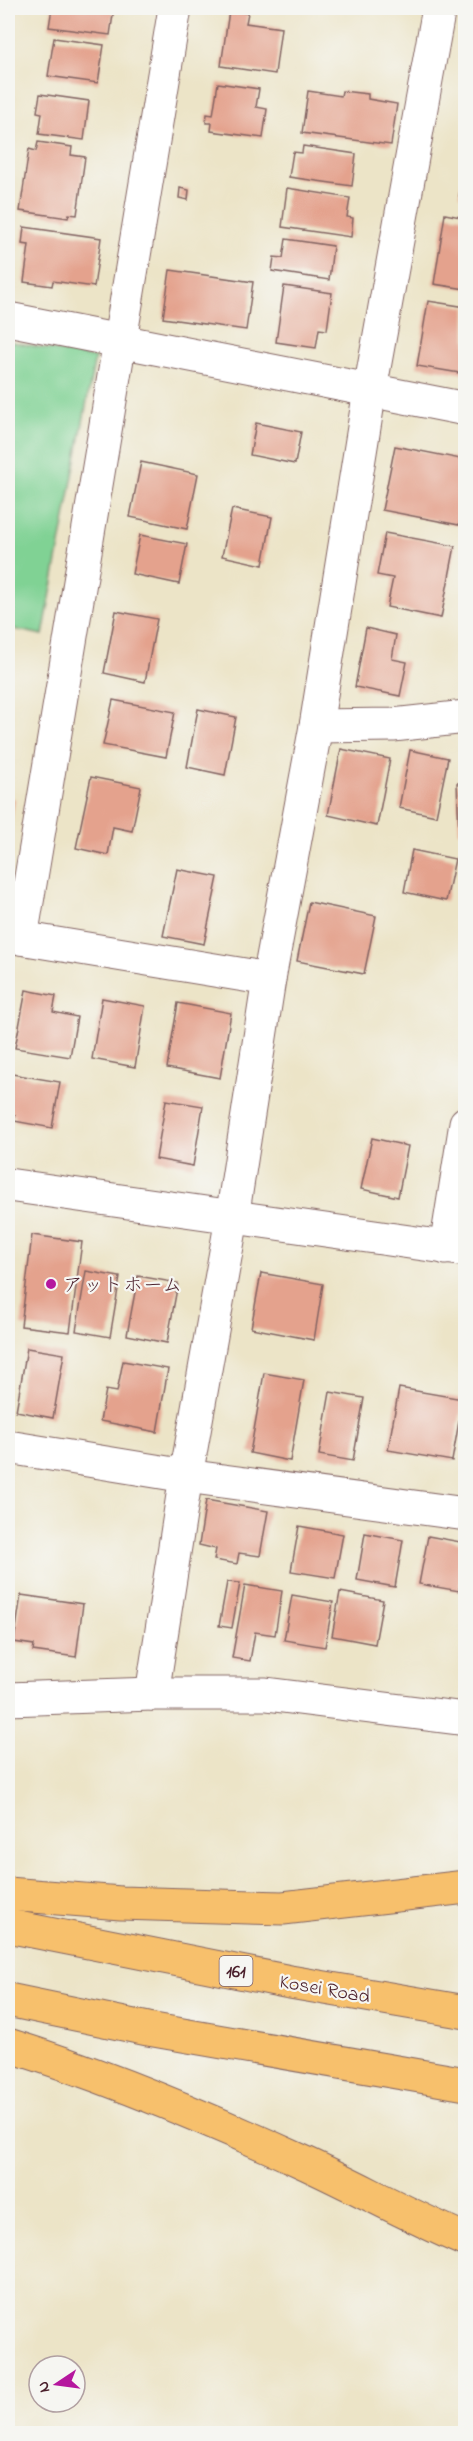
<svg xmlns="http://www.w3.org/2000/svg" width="473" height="2441" viewBox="0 0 473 2441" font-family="'Indie Flower','Klee One',sans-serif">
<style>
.green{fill:#80d294;stroke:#657860;stroke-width:1.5}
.building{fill:#e4a28d}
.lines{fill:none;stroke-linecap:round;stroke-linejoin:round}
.minor-casing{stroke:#836462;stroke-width:35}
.highway-casing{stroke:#836462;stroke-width:35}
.minor{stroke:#fff;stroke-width:33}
.highway{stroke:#f7c06c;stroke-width:33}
.poi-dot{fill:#b5179e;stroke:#f6f6f2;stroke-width:2}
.labels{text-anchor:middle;stroke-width:4.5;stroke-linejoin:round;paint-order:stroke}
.shield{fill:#f6f6f2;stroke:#7e6067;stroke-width:1.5}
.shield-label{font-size:18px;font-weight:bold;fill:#4a1f2b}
.poi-label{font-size:20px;fill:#4a1f2b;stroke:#f6f6f2;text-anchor:start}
.street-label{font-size:20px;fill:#4a1f2b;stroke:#f6f6f2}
</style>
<rect width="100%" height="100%" fill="#f6f6f2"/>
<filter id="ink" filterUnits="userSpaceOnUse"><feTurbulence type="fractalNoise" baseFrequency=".0167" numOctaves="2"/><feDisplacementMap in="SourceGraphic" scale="12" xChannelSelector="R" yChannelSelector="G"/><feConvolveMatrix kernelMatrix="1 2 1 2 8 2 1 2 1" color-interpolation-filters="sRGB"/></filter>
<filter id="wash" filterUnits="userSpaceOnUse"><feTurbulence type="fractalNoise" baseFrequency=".008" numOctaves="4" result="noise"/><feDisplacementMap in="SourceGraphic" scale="24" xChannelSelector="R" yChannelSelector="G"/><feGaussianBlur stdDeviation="1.35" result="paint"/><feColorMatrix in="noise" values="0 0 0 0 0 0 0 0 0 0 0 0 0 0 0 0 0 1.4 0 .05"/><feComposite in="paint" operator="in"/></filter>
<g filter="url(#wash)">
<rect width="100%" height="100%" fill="#ece4c7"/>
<polygon class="green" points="8,341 95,358 43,635 8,628"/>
<g id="blocks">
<g class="building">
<polygon points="52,8 114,8 110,35 49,27"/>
<polygon points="229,11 248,13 246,23 281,28 275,74 221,66"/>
<polygon points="54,38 104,45 98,83 48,76"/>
<polygon points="218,83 259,89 256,107 267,109 263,138 211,131 212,123 206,123 207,114 213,115"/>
<polygon points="308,91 341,96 342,91 368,94 368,99 397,104 391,145 302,133"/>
<polygon points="40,94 89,101 84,140 39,134 42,113 37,112"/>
<polygon points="38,142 72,147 71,155 85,157 77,215 69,214 68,218 20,211 29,149 36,151"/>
<polygon points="303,146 356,154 352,186 289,177 293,152 302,153"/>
<polygon points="464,166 466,167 466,197 459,196"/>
<polygon points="180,188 189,190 188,200 179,198"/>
<polygon points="287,188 350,198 347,217 353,218 351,237 282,227"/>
<polygon points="445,214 466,218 466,289 434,284"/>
<polygon points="24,227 101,238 94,287 53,281 52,286 24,282 29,245 22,244"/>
<polygon points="286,239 333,246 329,280 272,271 274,257 283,258"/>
<polygon points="170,270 253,282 246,330 163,318"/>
<polygon points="284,286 332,293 327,330 319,329 316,348 276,342"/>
<polygon points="428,301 466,307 466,374 417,366"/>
<polygon points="256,423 301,432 295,464 250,455"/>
<polygon points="395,446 466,460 466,491 459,525 382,510"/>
<polygon points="141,462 198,474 187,529 130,517"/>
<polygon points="232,509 272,517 263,565 222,556"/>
<polygon points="385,533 455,546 441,618 387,607 393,578 377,575"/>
<polygon points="140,535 187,544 179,584 132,574"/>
<polygon points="116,611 157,619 145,682 104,673"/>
<polygon points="366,628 396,635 392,659 407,662 400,696 355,687"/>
<polygon points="113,700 175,712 166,757 103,745"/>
<polygon points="198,709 236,717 225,775 187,767"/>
<polygon points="341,749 390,759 377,826 328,815"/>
<polygon points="410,750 448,758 436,816 399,808"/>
<polygon points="91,777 141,787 132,831 113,827 108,855 76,848"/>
<polygon points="457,783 466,783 466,832 459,832"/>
<polygon points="8,797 15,799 10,828 8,828"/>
<polygon points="412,850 455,859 446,901 404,892"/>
<polygon points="177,869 218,877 204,944 163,936"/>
<polygon points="309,902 376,916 364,974 297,961"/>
<polygon points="26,990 56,996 53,1012 77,1017 70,1057 15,1048"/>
<polygon points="102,998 145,1006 135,1067 92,1059"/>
<polygon points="178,1003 231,1013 220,1078 167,1068"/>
<polygon points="12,1074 60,1082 52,1128 14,1121 15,1115 8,1114"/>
<polygon points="166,1100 203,1106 193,1166 156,1159"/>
<polygon points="372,1138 408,1146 398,1197 361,1189"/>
<polygon points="32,1235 82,1242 70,1332 21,1326"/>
<polygon points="86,1271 120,1277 110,1337 76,1331"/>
<polygon points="261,1273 323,1284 314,1340 251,1328"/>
<polygon points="138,1276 178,1283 167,1343 127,1335"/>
<polygon points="27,1348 64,1354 53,1418 16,1411"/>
<polygon points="123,1361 168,1369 157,1432 100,1421 106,1390 117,1392"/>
<polygon points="264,1373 304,1380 290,1461 250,1453"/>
<polygon points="399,1388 463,1399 452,1461 388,1450"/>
<polygon points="330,1392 364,1398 353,1461 319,1455"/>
<polygon points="206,1500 268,1511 260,1556 239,1553 237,1564 214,1560 216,1549 199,1545"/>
<polygon points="299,1526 343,1534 335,1578 291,1571"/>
<polygon points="365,1533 403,1540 395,1587 357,1580"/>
<polygon points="428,1536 466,1543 459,1591 419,1584"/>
<polygon points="227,1582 240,1583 232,1628 219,1626"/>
<polygon points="245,1585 282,1591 275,1635 255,1632 250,1661 232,1658"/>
<polygon points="340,1592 383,1600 375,1644 332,1636"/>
<polygon points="21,1595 83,1604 76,1657 33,1651 34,1645 14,1642"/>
<polygon points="292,1595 333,1602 325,1647 284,1640"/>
</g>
</g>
</g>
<g filter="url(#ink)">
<use href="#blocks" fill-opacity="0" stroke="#836462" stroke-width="1.5"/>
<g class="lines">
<g class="minor-casing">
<g id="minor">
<polyline points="8,319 466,409"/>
<polyline points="316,726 393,725 466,717"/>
<polyline points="8,936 269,979"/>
<polyline points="21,938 175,8"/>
<polyline points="8,1185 466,1250"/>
<polyline points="446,1248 466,1123"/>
<polyline points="8,1447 186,1476 466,1514"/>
<polyline points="152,1694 186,1476 232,1218 269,979 316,726 370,390 439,8"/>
<polyline points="8,1699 152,1694 266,1694 466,1719"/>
</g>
</g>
<g class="highway-casing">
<g id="highway">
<polyline points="8,1894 121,1903 283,1908 466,1887"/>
<polyline points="8,1926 290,1982 466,2012"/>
<polyline points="8,2000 148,2029 466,2084"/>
<path d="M8,2045C107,2076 205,2117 301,2161C356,2186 409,2216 466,2240"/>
</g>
</g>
<use href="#minor" class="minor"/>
<use href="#highway" class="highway"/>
</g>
</g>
<circle class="poi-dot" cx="51" cy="1284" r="6"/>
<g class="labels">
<rect class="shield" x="219.5" y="1956" width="33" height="30" rx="4.5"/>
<g class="shield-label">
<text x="236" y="1977">161</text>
</g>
<g class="poi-label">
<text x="63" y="1291">アットホーム</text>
</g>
<g class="street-label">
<text transform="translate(325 1988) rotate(10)" y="7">Kosei Road</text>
</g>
</g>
<rect width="473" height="2441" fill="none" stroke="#f6f6f2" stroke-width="30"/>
<g transform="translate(57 2384) rotate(257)"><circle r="28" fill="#f6f6f2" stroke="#b1a0a2" stroke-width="1.5"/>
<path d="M0-4.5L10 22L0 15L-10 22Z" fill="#b5179e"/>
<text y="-9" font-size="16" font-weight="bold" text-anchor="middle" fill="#4a1f2b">N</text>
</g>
</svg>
